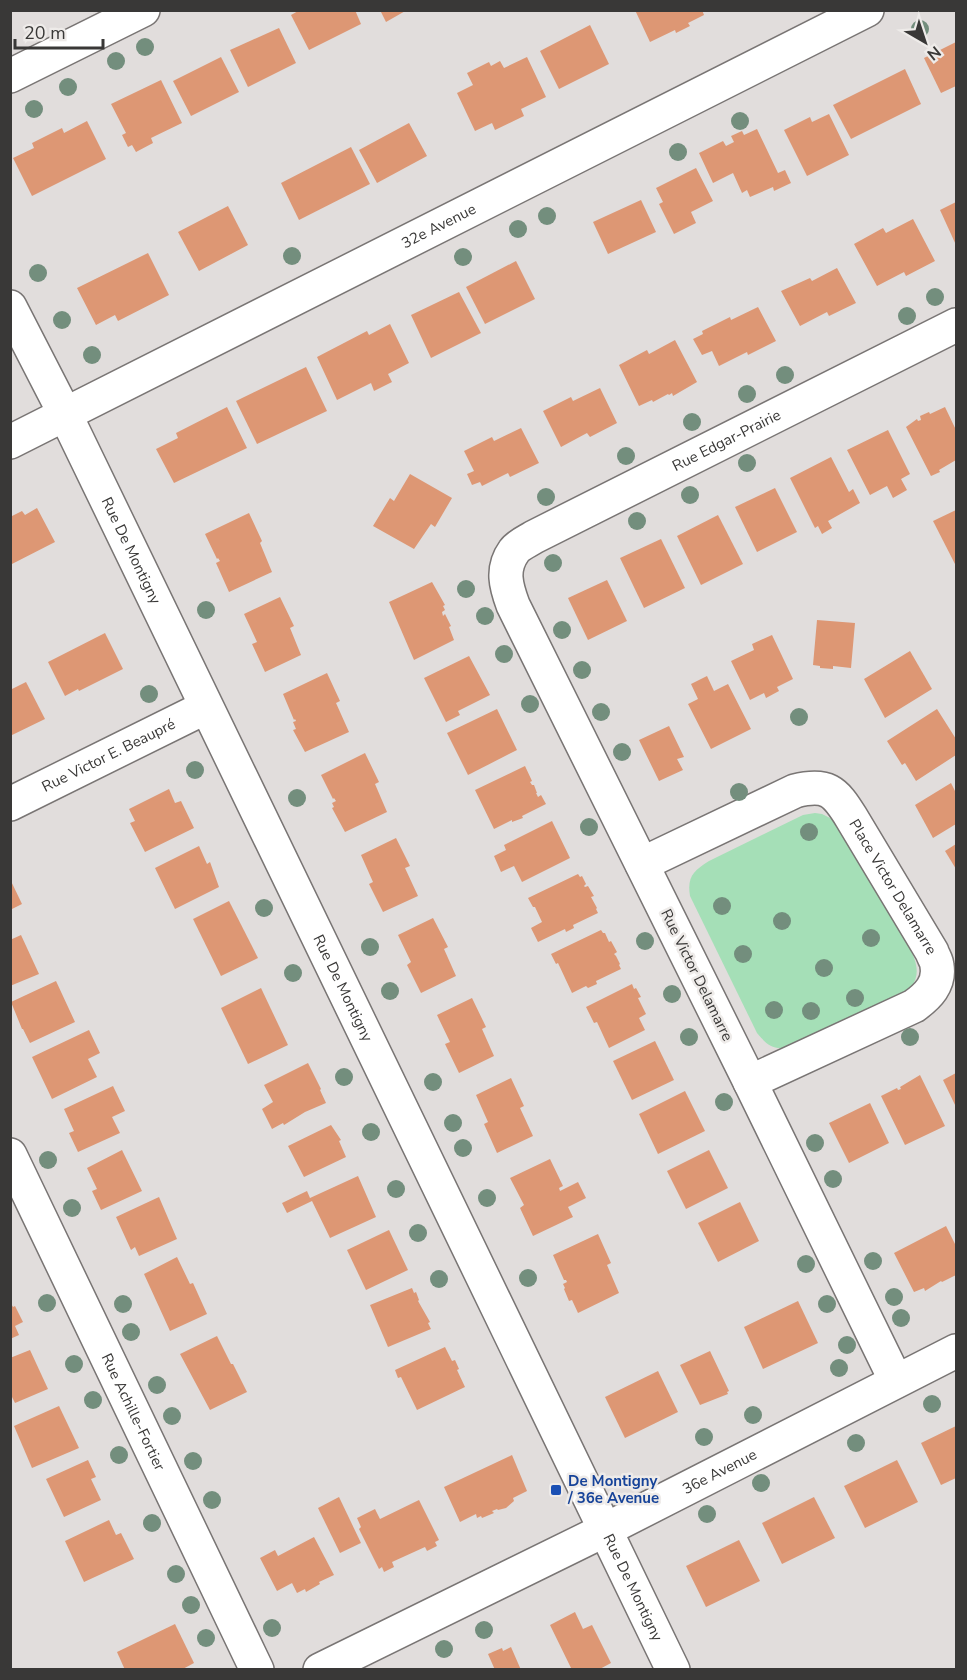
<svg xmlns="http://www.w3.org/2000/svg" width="967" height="1680" viewBox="0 0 967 1680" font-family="'Nunito Sans',sans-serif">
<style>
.green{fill:#a5dfb7}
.building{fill:#dd9774}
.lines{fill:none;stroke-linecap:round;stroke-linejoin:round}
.minor-casing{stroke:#797574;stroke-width:36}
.minor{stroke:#fff;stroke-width:33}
.tree{fill:#738e7d}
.transit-dot{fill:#1a4fb4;stroke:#eeebe9;stroke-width:2}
.labels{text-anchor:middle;stroke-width:5;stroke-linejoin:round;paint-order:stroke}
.street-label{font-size:15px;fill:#393837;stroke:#eeebe9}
.transit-label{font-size:15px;font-weight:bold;fill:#164399;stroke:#eeebe9;text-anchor:start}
</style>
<rect width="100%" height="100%" fill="#e1dddc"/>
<path class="green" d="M815,813L822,814L834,820L910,948C916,961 921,975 911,987C908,990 902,993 898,995L790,1047C773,1050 768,1046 757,1033L690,896C687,877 693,871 709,861L803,815Z"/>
<g class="building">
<polygon points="300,10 355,10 361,24 309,50 291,15"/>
<polygon points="380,10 407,10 386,22"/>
<polygon points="635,10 702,10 704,15 688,23 690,26 676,33 675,30 650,42"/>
<polygon points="590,25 609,64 559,89 540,51"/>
<polygon points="279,28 296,63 248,87 230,50"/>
<polygon points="956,42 956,86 941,93 924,58"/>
<polygon points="221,57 239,92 191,116 173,81"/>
<polygon points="527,57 546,97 521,109 524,116 495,130 492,123 475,131 457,93 473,85 467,73 489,62 491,66 500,61 504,68"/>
<polygon points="905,69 921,104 851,139 833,105"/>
<polygon points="161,80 182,123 151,138 153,143 136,152 132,145 128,147 122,135 126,133 111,104"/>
<polygon points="829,114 849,155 807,176 784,130 810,117 812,122"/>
<polygon points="87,121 106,159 32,196 13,158 34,148 32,143 62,128 64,133"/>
<polygon points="409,123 427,156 377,183 359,150"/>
<polygon points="757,129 778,173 785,170 791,183 774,191 773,187 750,197 747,190 742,193 733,173 713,183 699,153 723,141 726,146 734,142 731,136 742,131 744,135"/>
<polygon points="351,147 370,184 299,220 281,183"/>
<polygon points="696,168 713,201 691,212 696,223 674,234 659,204 663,202 656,188"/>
<polygon points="641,200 656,232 608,254 593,222"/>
<polygon points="956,202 956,245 940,210"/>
<polygon points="228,206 248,245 199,271 178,232"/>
<polygon points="913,219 935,261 906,276 904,272 877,286 854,244 883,228 886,233"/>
<polygon points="148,253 169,295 118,321 115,315 96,325 77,288"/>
<polygon points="516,261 535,299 485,324 466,287"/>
<polygon points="837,268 856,303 829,316 827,312 800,326 781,291 810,278 812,281"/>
<polygon points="459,292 481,333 431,358 411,315"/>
<polygon points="758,307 776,341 748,355 747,352 719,366 712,351 702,355 693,339 703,334 702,331 730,317 731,320"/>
<polygon points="390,324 409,363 388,374 392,382 374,391 371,383 337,400 317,357 367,331 369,335"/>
<polygon points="675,340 697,382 673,396 672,393 669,395 668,394 653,402 652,400 639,406 619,365 647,350 649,354"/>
<polygon points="306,367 327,411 257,444 236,401"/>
<polygon points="600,388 617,423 590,437 587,433 561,447 543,411 571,397 573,401"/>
<polygon points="227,407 247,448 174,483 156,449 178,438 176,433"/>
<polygon points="945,407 956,430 956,460 939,470 940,472 931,476 906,427 917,419 918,421 921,420 920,416 929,412 930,414"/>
<polygon points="521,428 539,463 510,477 508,473 482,486 480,482 472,485 467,474 474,471 464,451 492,437 494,441"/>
<polygon points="888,430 910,474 901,479 907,490 893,498 887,486 870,495 847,450"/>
<polygon points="831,457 849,492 853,489 860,503 828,521 832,528 822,534 818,526 815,528 790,478"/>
<polygon points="410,474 452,498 435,527 431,524 414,549 373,526 390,498 394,501"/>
<polygon points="775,488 797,532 757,552 735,507"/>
<polygon points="37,508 55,542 10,565 10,517 22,511 25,515"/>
<polygon points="956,510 956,566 933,521"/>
<polygon points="249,513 262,541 260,543 272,572 229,592 216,563 220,561 218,558 217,559 205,534"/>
<polygon points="718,515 743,564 701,585 677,536"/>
<polygon points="661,539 685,588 644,608 620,558"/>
<polygon points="607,580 627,621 588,640 568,598"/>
<polygon points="432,582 445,605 443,606 445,610 442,612 443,616 445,614 451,626 449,627 454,640 414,660 389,602"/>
<polygon points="280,597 294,626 290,628 301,655 265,672 252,644 257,642 244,614"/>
<polygon points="817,620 855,623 851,668 833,666 833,669 820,668 820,666 813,665"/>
<polygon points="105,633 123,669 79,691 78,689 65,696 48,662"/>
<polygon points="772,635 793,679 777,687 779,691 766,698 764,693 750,700 731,661 754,650 752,644"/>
<polygon points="910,651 932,689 885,718 864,679"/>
<polygon points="469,656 490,695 458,711 460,715 446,722 424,678"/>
<polygon points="327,673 340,701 336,703 349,732 305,752 293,730 296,729 293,722 296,721 295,719 294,720 283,694"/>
<polygon points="707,676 714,691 728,684 751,729 711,749 688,704 698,699 691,684"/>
<polygon points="26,682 45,719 10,736 10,690"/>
<polygon points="497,709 517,750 468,775 447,733"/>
<polygon points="937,709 956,739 956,755 916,781 905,763 902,765 887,741"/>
<polygon points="669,726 684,757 677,759 683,770 659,781 639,740"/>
<polygon points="365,753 379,782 375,784 387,812 345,832 332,808 334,807 332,803 336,801 334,798 333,799 321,775"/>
<polygon points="525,766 532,781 530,782 532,785 534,785 537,793 536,793 538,797 541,795 546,804 522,816 523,818 512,822 512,820 494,829 475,790"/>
<polygon points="951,783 956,793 956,824 933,838 915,805"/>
<polygon points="169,789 175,803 181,801 194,828 145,852 130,823 135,821 129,809"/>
<polygon points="552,821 570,858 522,882 514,866 501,872 494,856 506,850 504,845"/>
<polygon points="396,838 410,866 405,868 418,896 383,912 369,884 373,882 361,855"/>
<polygon points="956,844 956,869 945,851"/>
<polygon points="199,846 207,864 210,862 219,887 175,909 155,868"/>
<polygon points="578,874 580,877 582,876 586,884 584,886 585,887 588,886 594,896 591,897 597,908 596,909 598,913 573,925 574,928 566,932 565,929 538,942 531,928 542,922 535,907 533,907 528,898"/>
<polygon points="10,879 22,904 10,910"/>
<polygon points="229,901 258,958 221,976 193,919"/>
<polygon points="433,918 448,947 444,949 456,976 421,993 407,965 411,962 398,935"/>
<polygon points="601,930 603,933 605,933 609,942 611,941 617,952 614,954 616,956 620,964 619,965 621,969 596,981 597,984 588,988 586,986 572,993 558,963 556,964 551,954"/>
<polygon points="21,935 39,974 10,986 10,940"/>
<polygon points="56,981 75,1022 30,1043 23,1029 22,1029 11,1002"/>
<polygon points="632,984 634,989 636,988 641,997 638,998 646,1014 639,1018 645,1030 609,1048 597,1022 594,1023 586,1007"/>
<polygon points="261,988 288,1045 248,1064 221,1008"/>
<polygon points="472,998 486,1027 482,1029 494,1056 459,1073 445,1044 450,1042 437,1015"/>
<polygon points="89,1030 100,1053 88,1059 97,1077 52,1099 32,1057"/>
<polygon points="655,1041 674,1080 632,1100 613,1061"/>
<polygon points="308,1063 321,1089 320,1090 326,1103 305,1112 284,1125 283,1123 272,1129 262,1109 273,1102 264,1085"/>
<polygon points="956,1073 956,1107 943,1080"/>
<polygon points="920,1075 945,1126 905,1145 881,1096 897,1088 898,1090 901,1089 900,1087"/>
<polygon points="511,1078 524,1106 520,1108 533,1136 497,1153 484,1124 488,1122 476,1095"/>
<polygon points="113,1086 125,1111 112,1117 120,1133 78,1152 69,1133 74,1131 64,1109"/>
<polygon points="685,1091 705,1131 658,1154 639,1114"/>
<polygon points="870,1103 889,1143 849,1163 829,1123"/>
<polygon points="331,1125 341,1140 339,1141 346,1157 304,1177 288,1146"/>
<polygon points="122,1150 142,1191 101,1210 92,1191 97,1189 87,1168"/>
<polygon points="709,1150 728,1188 686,1209 667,1171"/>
<polygon points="550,1159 563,1186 559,1188 560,1191 578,1182 586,1198 568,1207 573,1217 533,1236 520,1208 524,1205 510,1178"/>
<polygon points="358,1176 376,1217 330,1238 312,1201 287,1213 282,1203 307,1191 310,1198"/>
<polygon points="159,1197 177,1239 139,1256 135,1247 131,1250 116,1217"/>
<polygon points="740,1202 759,1241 718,1262 698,1223"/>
<polygon points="946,1226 956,1246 956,1275 942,1282 941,1281 925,1291 924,1288 914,1292 894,1253"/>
<polygon points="389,1230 408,1270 366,1290 347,1250"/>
<polygon points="598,1234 611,1263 607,1265 619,1293 578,1313 572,1300 569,1301 564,1289 565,1288 563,1284 567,1282 566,1280 564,1280 553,1255"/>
<polygon points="177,1257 190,1284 193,1283 207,1314 170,1331 144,1274"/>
<polygon points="412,1288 414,1293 416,1292 419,1300 418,1301 430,1322 428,1323 431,1329 388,1347 370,1305"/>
<polygon points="798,1301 818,1343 763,1369 744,1327"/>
<polygon points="10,1302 13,1307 15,1306 23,1322 15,1326 19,1335 10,1339"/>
<polygon points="217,1336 231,1364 233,1364 247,1392 210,1410 180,1354"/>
<polygon points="445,1347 452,1361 455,1360 459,1369 457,1370 465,1387 417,1410 401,1377 398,1378 395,1370"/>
<polygon points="30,1350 48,1389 15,1403 10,1393 10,1358"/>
<polygon points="710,1351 729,1391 727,1392 728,1394 700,1405 680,1365"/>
<polygon points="658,1371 678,1412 625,1438 605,1397"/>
<polygon points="59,1406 79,1448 32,1468 14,1426"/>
<polygon points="956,1426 956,1478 941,1485 921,1443"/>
<polygon points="512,1455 527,1491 513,1498 514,1501 506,1508 498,1510 497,1509 492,1511 494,1513 482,1518 481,1516 477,1518 476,1514 460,1522 444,1487"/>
<polygon points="88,1460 96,1477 91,1479 101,1500 64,1517 46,1479"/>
<polygon points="897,1460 918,1502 865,1528 844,1486"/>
<polygon points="339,1497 361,1543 340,1553 318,1508"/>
<polygon points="814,1497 835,1538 782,1564 762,1523"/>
<polygon points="419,1500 439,1540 435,1542 437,1546 427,1551 425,1547 392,1562 394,1567 384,1572 382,1567 379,1569 359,1529 361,1527 357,1518 375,1509 380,1519"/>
<polygon points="109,1520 116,1535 121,1533 134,1559 84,1582 65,1541"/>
<polygon points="314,1537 334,1575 319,1582 320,1584 306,1592 305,1589 297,1593 292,1583 277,1591 260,1558 275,1550 278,1556"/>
<polygon points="739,1540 760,1581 706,1607 686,1566"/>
<polygon points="575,1612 583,1629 592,1625 611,1663 598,1670 572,1670 550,1625"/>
<polygon points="175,1624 194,1663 181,1670 125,1670 117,1652"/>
<polygon points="511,1647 521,1670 495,1670 488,1654 502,1648 503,1651"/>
</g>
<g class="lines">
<g class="minor-casing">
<g id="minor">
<polyline points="10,76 143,10"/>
<path id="s1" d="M10,307L65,414L673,1670"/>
<path id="s2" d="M10,442L867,10"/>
<path id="s3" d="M10,804L206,707"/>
<path id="s4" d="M642,864L795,791C827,783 835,791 851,817L932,952C933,956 937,961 937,966C940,984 928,996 914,1006L750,1082"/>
<path id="s5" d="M10,1155L257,1670"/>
<path id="s6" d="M896,1381L750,1082L513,605C506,586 501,569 514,551C518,545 528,541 534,537L956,325"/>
<path id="s7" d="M320,1670L605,1530L956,1351"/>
</g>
</g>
<use href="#minor" class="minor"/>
</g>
<g class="tree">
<circle cx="920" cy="29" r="9"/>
<circle cx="145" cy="47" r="9"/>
<circle cx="116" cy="61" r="9"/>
<circle cx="68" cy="87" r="9"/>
<circle cx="34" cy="109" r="9"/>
<circle cx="740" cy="121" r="9"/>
<circle cx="678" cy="152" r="9"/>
<circle cx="547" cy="216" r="9"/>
<circle cx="518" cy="229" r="9"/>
<circle cx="292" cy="256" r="9"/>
<circle cx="463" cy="257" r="9"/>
<circle cx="38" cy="273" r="9"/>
<circle cx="935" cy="297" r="9"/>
<circle cx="907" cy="316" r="9"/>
<circle cx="62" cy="320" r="9"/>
<circle cx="92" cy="355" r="9"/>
<circle cx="785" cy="375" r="9"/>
<circle cx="747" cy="394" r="9"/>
<circle cx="692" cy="422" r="9"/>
<circle cx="626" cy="456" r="9"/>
<circle cx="747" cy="463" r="9"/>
<circle cx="690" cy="495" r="9"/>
<circle cx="546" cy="497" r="9"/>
<circle cx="637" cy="521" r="9"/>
<circle cx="553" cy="563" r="9"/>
<circle cx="466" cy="589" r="9"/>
<circle cx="206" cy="610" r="9"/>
<circle cx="485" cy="616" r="9"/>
<circle cx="562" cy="630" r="9"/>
<circle cx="504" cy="654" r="9"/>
<circle cx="582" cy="670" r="9"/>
<circle cx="149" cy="694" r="9"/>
<circle cx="530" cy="704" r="9"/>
<circle cx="601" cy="712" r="9"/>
<circle cx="799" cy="717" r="9"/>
<circle cx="622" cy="752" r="9"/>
<circle cx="195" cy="770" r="9"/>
<circle cx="739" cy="792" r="9"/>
<circle cx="297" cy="798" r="9"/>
<circle cx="589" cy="827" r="9"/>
<circle cx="809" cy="832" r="9"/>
<circle cx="722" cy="906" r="9"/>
<circle cx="264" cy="908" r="9"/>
<circle cx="782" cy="921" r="9"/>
<circle cx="871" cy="938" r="9"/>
<circle cx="645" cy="941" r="9"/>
<circle cx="370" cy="947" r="9"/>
<circle cx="743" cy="954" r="9"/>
<circle cx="824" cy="968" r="9"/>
<circle cx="293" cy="973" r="9"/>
<circle cx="390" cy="991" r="9"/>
<circle cx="672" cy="994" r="9"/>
<circle cx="855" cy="998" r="9"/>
<circle cx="774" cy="1010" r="9"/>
<circle cx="811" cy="1011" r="9"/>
<circle cx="689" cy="1037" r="9"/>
<circle cx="910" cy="1037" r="9"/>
<circle cx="344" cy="1077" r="9"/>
<circle cx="433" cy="1082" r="9"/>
<circle cx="724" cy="1102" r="9"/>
<circle cx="453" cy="1123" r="9"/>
<circle cx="371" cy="1132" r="9"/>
<circle cx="815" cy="1143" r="9"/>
<circle cx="463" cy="1148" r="9"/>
<circle cx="48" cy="1160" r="9"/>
<circle cx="833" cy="1179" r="9"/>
<circle cx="396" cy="1189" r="9"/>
<circle cx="487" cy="1198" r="9"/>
<circle cx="72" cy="1208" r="9"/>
<circle cx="418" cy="1233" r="9"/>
<circle cx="873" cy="1261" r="9"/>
<circle cx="806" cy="1264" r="9"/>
<circle cx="528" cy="1278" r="9"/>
<circle cx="439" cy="1279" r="9"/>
<circle cx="894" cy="1297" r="9"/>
<circle cx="47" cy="1303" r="9"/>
<circle cx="123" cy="1304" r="9"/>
<circle cx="827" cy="1304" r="9"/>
<circle cx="901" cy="1318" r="9"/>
<circle cx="131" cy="1332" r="9"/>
<circle cx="847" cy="1345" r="9"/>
<circle cx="74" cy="1364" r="9"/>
<circle cx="839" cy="1368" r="9"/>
<circle cx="157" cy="1385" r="9"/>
<circle cx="93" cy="1400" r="9"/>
<circle cx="932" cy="1404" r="9"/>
<circle cx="753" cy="1415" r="9"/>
<circle cx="172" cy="1416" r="9"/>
<circle cx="704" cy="1437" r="9"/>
<circle cx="856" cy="1443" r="9"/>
<circle cx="119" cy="1455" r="9"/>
<circle cx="193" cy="1461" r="9"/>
<circle cx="761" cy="1483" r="9"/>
<circle cx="212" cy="1500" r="9"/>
<circle cx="707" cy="1514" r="9"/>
<circle cx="152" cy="1523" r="9"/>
<circle cx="176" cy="1574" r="9"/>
<circle cx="191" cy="1605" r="9"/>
<circle cx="272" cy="1628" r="9"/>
<circle cx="484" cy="1630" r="9"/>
<circle cx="206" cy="1638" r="9"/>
<circle cx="444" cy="1649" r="9"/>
</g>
<rect class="transit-dot" x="550" y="1484" width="12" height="12" rx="3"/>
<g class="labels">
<g class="street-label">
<text dy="5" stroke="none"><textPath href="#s2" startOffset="480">32e Avenue</textPath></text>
<text dy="5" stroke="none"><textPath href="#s6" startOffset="1162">Rue Edgar-Prairie</textPath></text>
<text dy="5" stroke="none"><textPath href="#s1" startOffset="272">Rue De Montigny</textPath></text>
<text dy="5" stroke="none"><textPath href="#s3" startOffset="110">Rue Victor E. Beaupré</textPath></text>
<text dy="5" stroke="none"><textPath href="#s4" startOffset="320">Place Victor Delamarre</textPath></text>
<text transform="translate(697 975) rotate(64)" y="5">Rue Victor Delamarre</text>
<text dy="5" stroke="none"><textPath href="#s1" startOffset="758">Rue De Montigny</textPath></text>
<text dy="5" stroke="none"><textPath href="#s5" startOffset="285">Rue Achille-Fortier</textPath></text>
<text dy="5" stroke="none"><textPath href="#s7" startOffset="446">36e Avenue</textPath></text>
<text dy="5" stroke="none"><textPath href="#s1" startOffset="1424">Rue De Montigny</textPath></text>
</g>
<g class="transit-label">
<text x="568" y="1486">De Montigny<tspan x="568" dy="17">/ 36e Avenue</tspan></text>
</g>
</g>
<rect width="967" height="1680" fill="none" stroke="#393837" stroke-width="24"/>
<g transform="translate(925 42) rotate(141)" stroke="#eeebe9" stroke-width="4.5" paint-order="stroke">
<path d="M0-4.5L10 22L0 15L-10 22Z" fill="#393837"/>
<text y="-9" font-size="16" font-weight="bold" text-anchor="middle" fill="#393837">N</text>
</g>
<path d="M15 39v9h88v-9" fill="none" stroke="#393837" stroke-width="3"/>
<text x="24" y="39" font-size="18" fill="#393837" stroke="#eeebe9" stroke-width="4.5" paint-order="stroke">20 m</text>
</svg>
